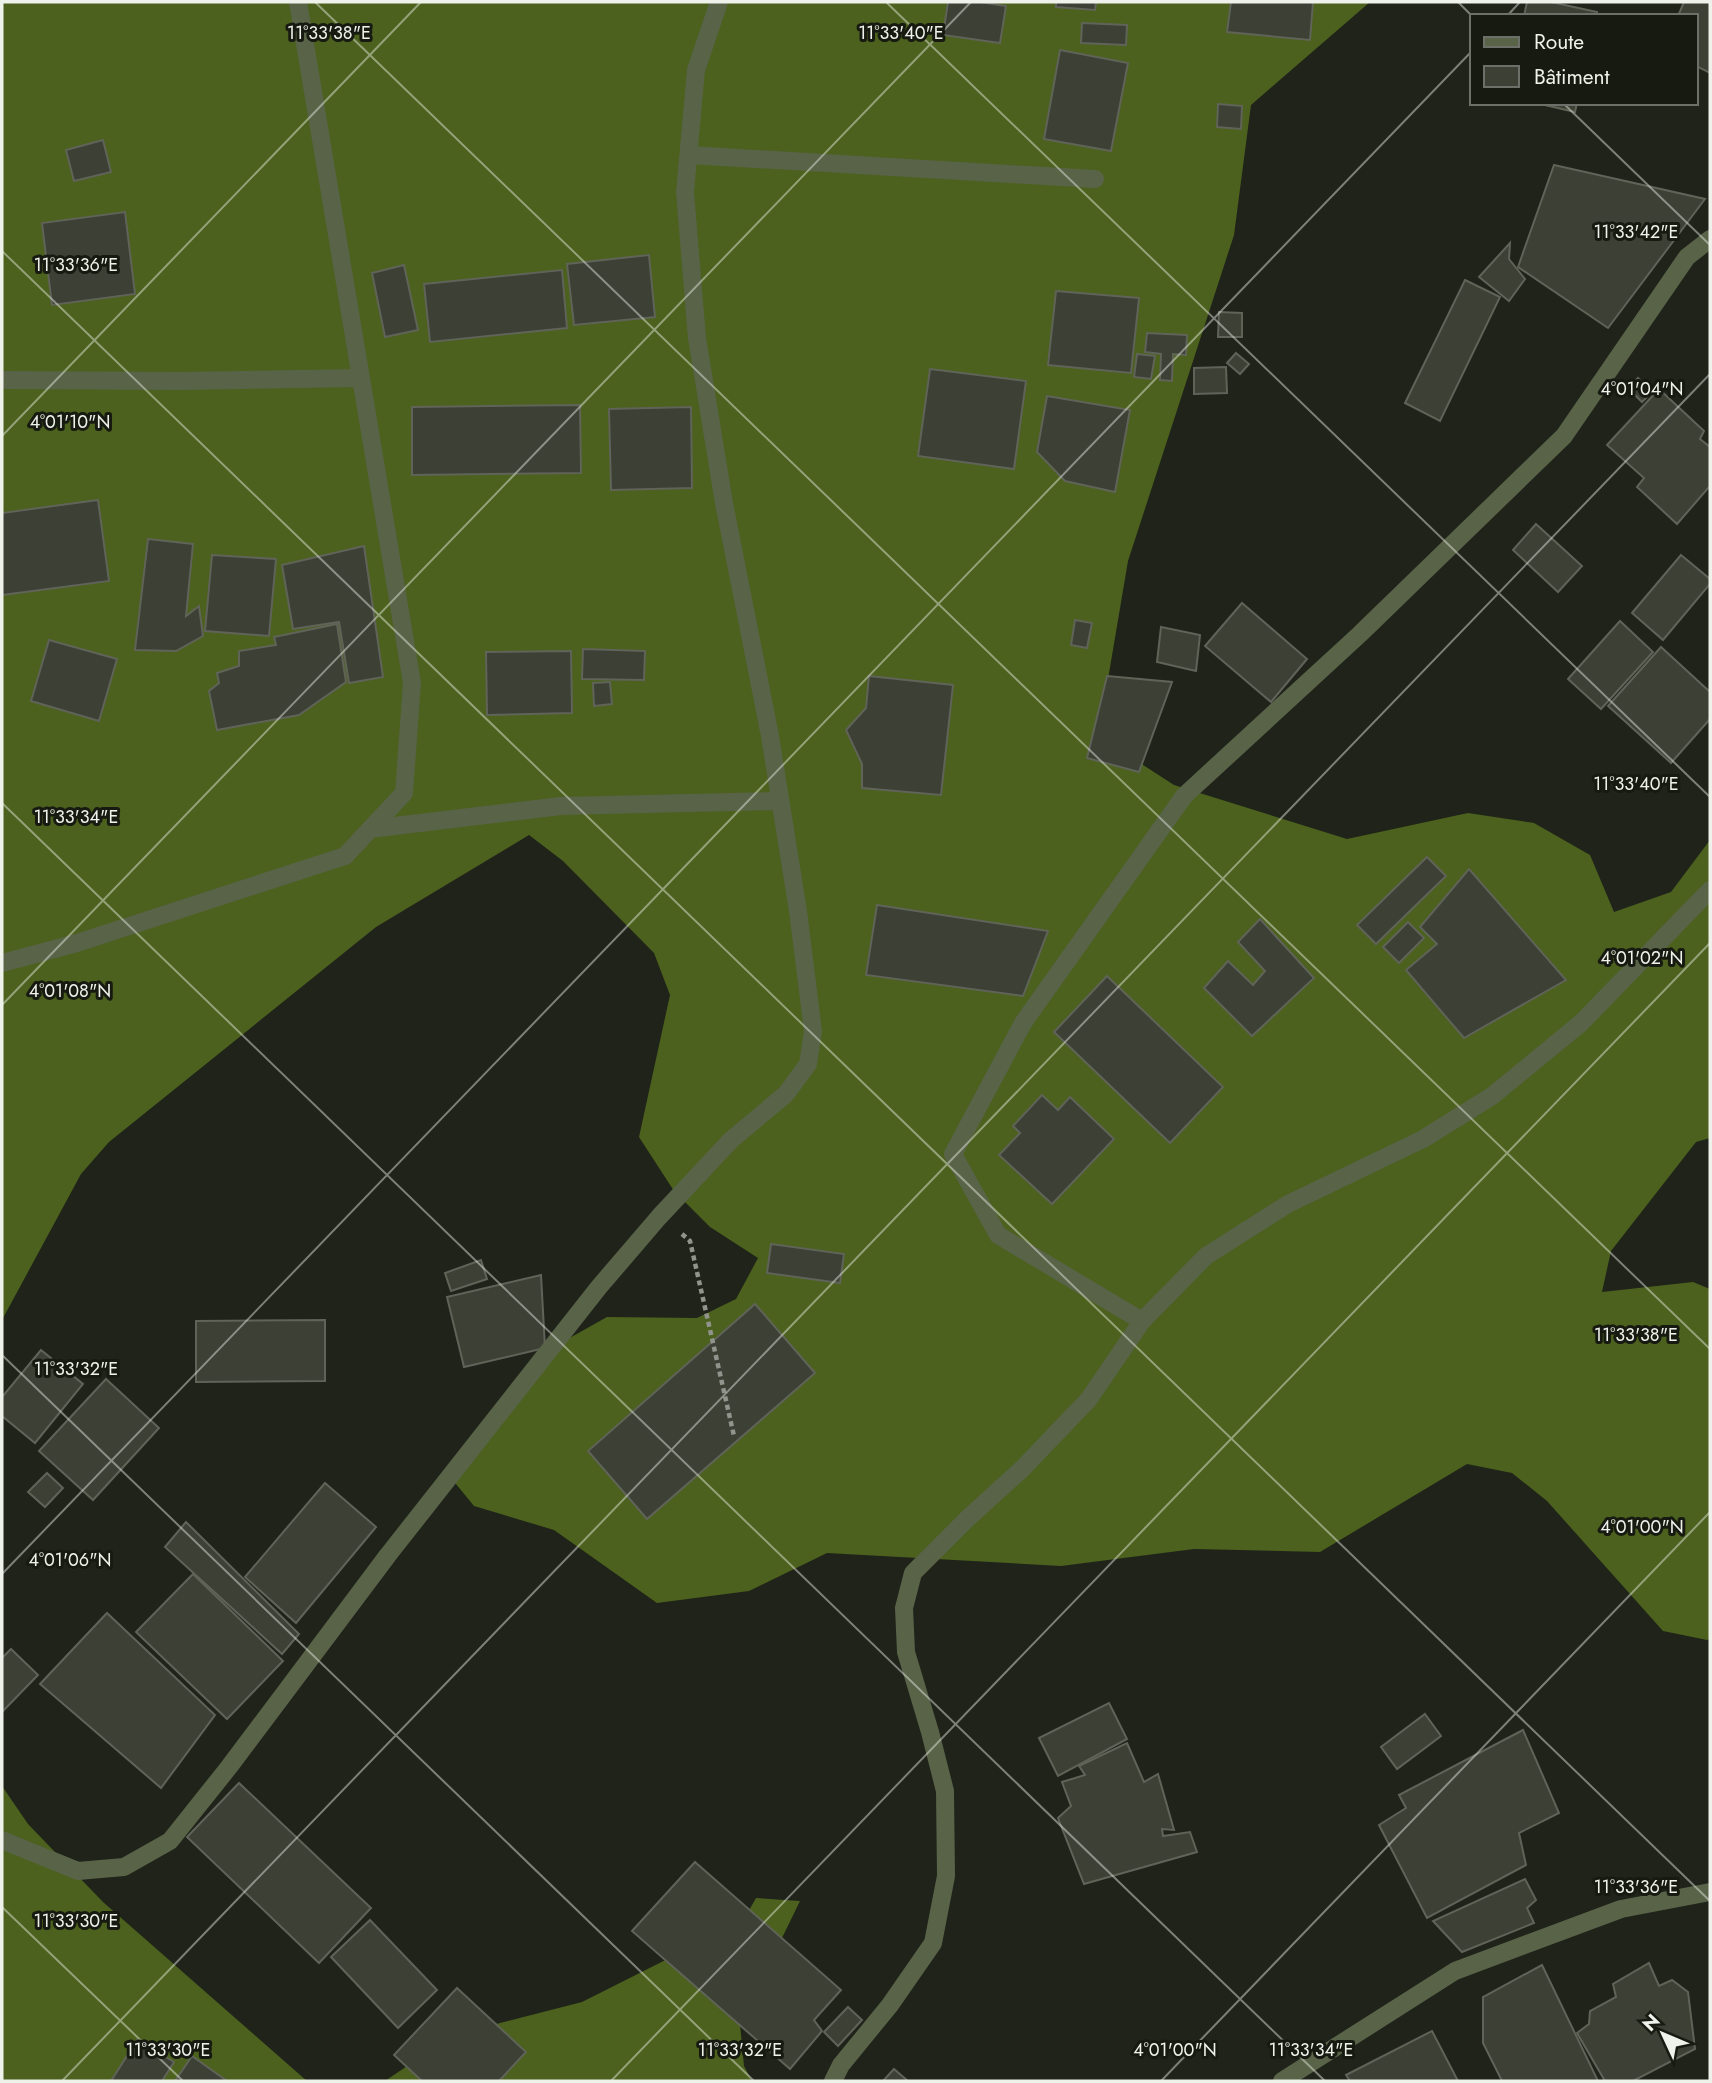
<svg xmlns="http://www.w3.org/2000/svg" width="1712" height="2083" viewBox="0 0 1712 2083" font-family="Jost,sans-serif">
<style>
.forest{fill:#4c611d}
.building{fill:#3c4035;stroke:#5f6358;stroke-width:2}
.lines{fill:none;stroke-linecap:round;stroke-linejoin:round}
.path{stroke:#90948c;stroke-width:4.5;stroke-dasharray:5 3.5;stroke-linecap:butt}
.minor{stroke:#596348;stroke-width:18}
.ticks{fill:none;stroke:#eff2eb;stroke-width:2;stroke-opacity:0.45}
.ticks-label{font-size:18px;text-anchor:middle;fill:#eff2eb;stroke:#161a11;stroke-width:6;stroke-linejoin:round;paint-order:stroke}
</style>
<rect width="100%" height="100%" fill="#1f231a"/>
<g class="forest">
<polygon points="2,2 1370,2 1251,105 1234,235 1128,561 1106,691 1120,750 1174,785 1347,839 1468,813 1534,823 1590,855 1614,912 1671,892 1710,840 1710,1138 1696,1142 1611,1251 1602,1292 1693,1282 1710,1289 1710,1639 1707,1640 1663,1631 1547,1501 1512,1473 1467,1464 1320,1552 1194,1549 1061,1566 827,1553 749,1591 657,1603 554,1530 474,1506 447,1473 566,1340 607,1317 697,1318 736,1299 758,1258 710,1227 674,1191 639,1137 670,995 654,953 563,861 529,835 376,927 109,1142 81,1174 2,1320"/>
<polygon points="2,1786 28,1824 103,1902 307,2081 2,2081"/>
<polygon points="756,1898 800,1901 740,2024 744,2066 752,2081 385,2081 453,2035 582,2002 743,1921"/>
</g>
<g class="building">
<polygon points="948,2 980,2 1006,6 1000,43 943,35"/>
<polygon points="1056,2 1096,2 1095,10 1056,7"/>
<polygon points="1231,2 1313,2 1310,40 1227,32"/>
<polygon points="1527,2 1551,2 1597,12 1596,16 1524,16"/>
<polygon points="1684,2 1710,2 1710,73 1696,66 1696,16 1678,16"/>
<polygon points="1082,23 1127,25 1126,45 1081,43"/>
<polygon points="1060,50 1128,63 1111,151 1044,139"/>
<polygon points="1536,103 1577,103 1575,112"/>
<polygon points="1218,104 1242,106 1241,129 1217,127"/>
<polygon points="103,140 111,172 74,181 66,150"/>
<polygon points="1554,165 1705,199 1608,328 1518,267"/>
<polygon points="125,212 135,294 52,305 42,223"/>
<polygon points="1510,243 1509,259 1525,279 1509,301 1479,277"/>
<polygon points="649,255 655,317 574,325 567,264"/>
<polygon points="404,265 418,330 385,337 372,273"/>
<polygon points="562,270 567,328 430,342 424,284"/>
<polygon points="1465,280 1500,297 1440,421 1405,403"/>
<polygon points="1056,291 1139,298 1131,373 1048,365"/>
<polygon points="1219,312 1242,313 1242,337 1218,337"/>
<polygon points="1147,333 1187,335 1186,355 1173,354 1172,381 1160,380 1161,354 1145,352"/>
<polygon points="1236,353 1249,364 1240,374 1227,363"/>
<polygon points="1137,354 1155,356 1151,379 1134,377"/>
<polygon points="1226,367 1227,393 1194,394 1194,368"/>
<polygon points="930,369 1026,381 1014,469 918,456"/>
<polygon points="1638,378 1652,392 1642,402 1628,388"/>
<polygon points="1659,389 1704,431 1700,439 1710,447 1710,486 1677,524 1637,487 1644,478 1607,445"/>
<polygon points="1047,396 1130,410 1115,492 1065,481 1037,452"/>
<polygon points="580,405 581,473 412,475 412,407"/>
<polygon points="691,407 692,488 611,490 609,409"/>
<polygon points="98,500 109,581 2,595 2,513"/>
<polygon points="1536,524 1582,566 1558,592 1513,550"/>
<polygon points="148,539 193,544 186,616 199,606 203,636 176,651 135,650"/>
<polygon points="364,546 383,677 349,683 339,622 293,629 282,565"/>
<polygon points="212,555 276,559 269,636 205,631"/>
<polygon points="1681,555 1710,579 1710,584 1663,640 1632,613"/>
<polygon points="1242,603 1307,659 1271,702 1205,646"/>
<polygon points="1075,620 1092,623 1087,648 1071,645"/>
<polygon points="1620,621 1653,652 1601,709 1568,679"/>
<polygon points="337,624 346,682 299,715 217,730 209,691 219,683 217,673 239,666 239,651 276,645 274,637"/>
<polygon points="1161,627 1200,635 1196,671 1157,662"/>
<polygon points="49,640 117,659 99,721 31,701"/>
<polygon points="1661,647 1710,692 1710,719 1671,763 1608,706"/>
<polygon points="583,649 645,651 644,680 582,679"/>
<polygon points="571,651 572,713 487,715 486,652"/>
<polygon points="869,676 953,685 941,795 862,788 862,764 846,730 866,708"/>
<polygon points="1107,676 1172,682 1139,772 1087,758"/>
<polygon points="610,682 612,704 594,706 593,683"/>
<polygon points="1427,857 1446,876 1376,944 1357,925"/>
<polygon points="1469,869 1566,980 1464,1038 1406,970 1437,944 1420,927"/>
<polygon points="877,905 1048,931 1023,996 866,975"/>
<polygon points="1260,919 1314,978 1252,1036 1204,988 1228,961 1253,985 1265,971 1238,942"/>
<polygon points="1408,922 1424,938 1399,963 1383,947"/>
<polygon points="1107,976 1223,1087 1170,1143 1054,1032"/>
<polygon points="1042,1095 1058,1110 1070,1097 1114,1139 1052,1204 999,1155 1020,1133 1013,1126"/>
<polygon points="771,1244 844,1254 840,1283 767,1273"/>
<polygon points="481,1260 487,1279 451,1291 445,1273"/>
<polygon points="541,1275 545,1348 464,1367 447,1297"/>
<polygon points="755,1304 815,1373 647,1519 588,1451"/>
<polygon points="325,1320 325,1381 196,1382 196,1321"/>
<polygon points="41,1350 83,1384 35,1443 2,1416 2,1397"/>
<polygon points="106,1379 159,1428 93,1500 39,1451"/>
<polygon points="47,1473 63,1488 45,1507 28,1492"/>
<polygon points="325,1483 376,1527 296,1623 245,1577"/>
<polygon points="186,1522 299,1634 282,1654 165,1547"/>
<polygon points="193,1574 283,1661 227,1719 136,1632"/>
<polygon points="107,1613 215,1715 161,1788 40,1684"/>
<polygon points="11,1649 38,1675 2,1712 2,1658"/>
<polygon points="1109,1703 1127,1739 1058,1776 1039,1738"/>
<polygon points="1425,1714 1441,1736 1397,1769 1381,1747"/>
<polygon points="1523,1730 1559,1813 1519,1833 1526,1865 1427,1918 1379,1825 1406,1808 1399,1795"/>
<polygon points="1127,1743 1144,1782 1158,1774 1174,1830 1162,1829 1163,1836 1190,1832 1197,1852 1084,1884 1058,1818 1071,1806 1062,1782 1085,1775 1079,1766"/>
<polygon points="239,1783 371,1908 319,1963 187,1837"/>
<polygon points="695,1862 841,1990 814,2020 822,2031 790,2069 632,1931"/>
<polygon points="1525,1879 1536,1900 1527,1908 1534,1923 1462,1952 1433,1921"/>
<polygon points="370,1920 437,1990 398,2028 331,1957"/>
<polygon points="1649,1963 1659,1986 1672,1980 1688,1992 1695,2049 1633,2081 1605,2081 1577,2033 1589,2024 1590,2011 1616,1997 1613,1984"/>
<polygon points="1542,1965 1598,2081 1502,2081 1483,2043 1483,1997"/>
<polygon points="457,1988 526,2052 499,2081 422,2081 394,2055"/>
<polygon points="848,2007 862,2020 838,2046 824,2032"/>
<polygon points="1432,2031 1458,2081 1350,2081 1346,2075"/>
<polygon points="137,2040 174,2062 162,2081 111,2081"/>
<polygon points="192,2056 227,2081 175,2081"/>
<polygon points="894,2069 908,2081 883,2081"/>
</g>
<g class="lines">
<polyline class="path" points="682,1234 690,1241 734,1436"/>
<g class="minor">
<polyline points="689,155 1095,179"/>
<polyline points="2,380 180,381 360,378"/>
<polyline points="370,829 561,806 780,801"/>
<polyline points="2,963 77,943 345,856 404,793 412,683 298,2"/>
<polyline points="1142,1321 998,1235 953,1154 1023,1023 1184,796 1360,634 1564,436 1687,257 1710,239"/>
<polyline points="2,1840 78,1871 124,1867 170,1841 229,1767 388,1555 599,1287 659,1217 731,1140 786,1094 808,1064 813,1031 798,911 770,736 724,503 697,338 685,192 696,70 719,2"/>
<polyline points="833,2081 841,2065 890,2005 933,1943 946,1876 945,1791 930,1732 906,1652 904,1608 913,1573 966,1520 1022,1469 1089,1399 1142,1321 1206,1256 1288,1204 1423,1139 1492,1096 1581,1023 1710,890"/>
<polyline points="1282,2081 1455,1971 1621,1909 1710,1892"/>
</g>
</g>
<path class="ticks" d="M315,2L1710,1349M886,2L1710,797M1458,2L1472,16M1507,16L1520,2M1563,103L1710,245M2,251L1710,1901M2,436L421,2M2,803L1325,2081M2,1005L971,2M2,1355L754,2081M2,1574L1472,51M2,1907L183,2081M62,2081L1710,374M611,2081L1710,943M1161,2081L1710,1512"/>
<g class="ticks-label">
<text x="329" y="39">11°33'38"E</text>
<text x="901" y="39">11°33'40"E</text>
<text x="1636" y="238">11°33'42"E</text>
<text x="76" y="271">11°33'36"E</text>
<text x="1642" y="395">4°01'04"N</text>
<text x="70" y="428">4°01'10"N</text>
<text x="1636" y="790">11°33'40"E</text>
<text x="76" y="823">11°33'34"E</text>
<text x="1642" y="964">4°01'02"N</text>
<text x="70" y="997">4°01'08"N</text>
<text x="1636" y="1341">11°33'38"E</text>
<text x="76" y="1375">11°33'32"E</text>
<text x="1642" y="1533">4°01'00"N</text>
<text x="70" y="1566">4°01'06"N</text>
<text x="1636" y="1893">11°33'36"E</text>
<text x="76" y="1927">11°33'30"E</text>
<text x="1175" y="2056">4°01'00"N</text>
<text x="168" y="2056">11°33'30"E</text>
<text x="740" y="2056">11°33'32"E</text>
<text x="1311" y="2056">11°33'34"E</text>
</g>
<rect width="1712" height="2083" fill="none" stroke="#eff2eb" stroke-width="7"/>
<rect x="1470" y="14" width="228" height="91" fill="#161a11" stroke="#6d7068" stroke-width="2"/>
<rect x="1484" y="37" width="35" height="10" fill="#596348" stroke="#6d7068" stroke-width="2"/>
<text x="1534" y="49" font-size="21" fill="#eff2eb">Route</text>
<rect x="1484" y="66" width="35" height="21" fill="#3c4035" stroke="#6d7068" stroke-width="2"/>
<text x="1534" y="84" font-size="21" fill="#eff2eb">Bâtiment</text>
<g transform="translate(1663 2034) rotate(314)" stroke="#161a11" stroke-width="5" paint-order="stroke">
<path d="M0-5L12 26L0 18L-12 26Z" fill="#eff2eb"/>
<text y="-10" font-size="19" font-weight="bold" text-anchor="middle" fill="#eff2eb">N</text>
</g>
</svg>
